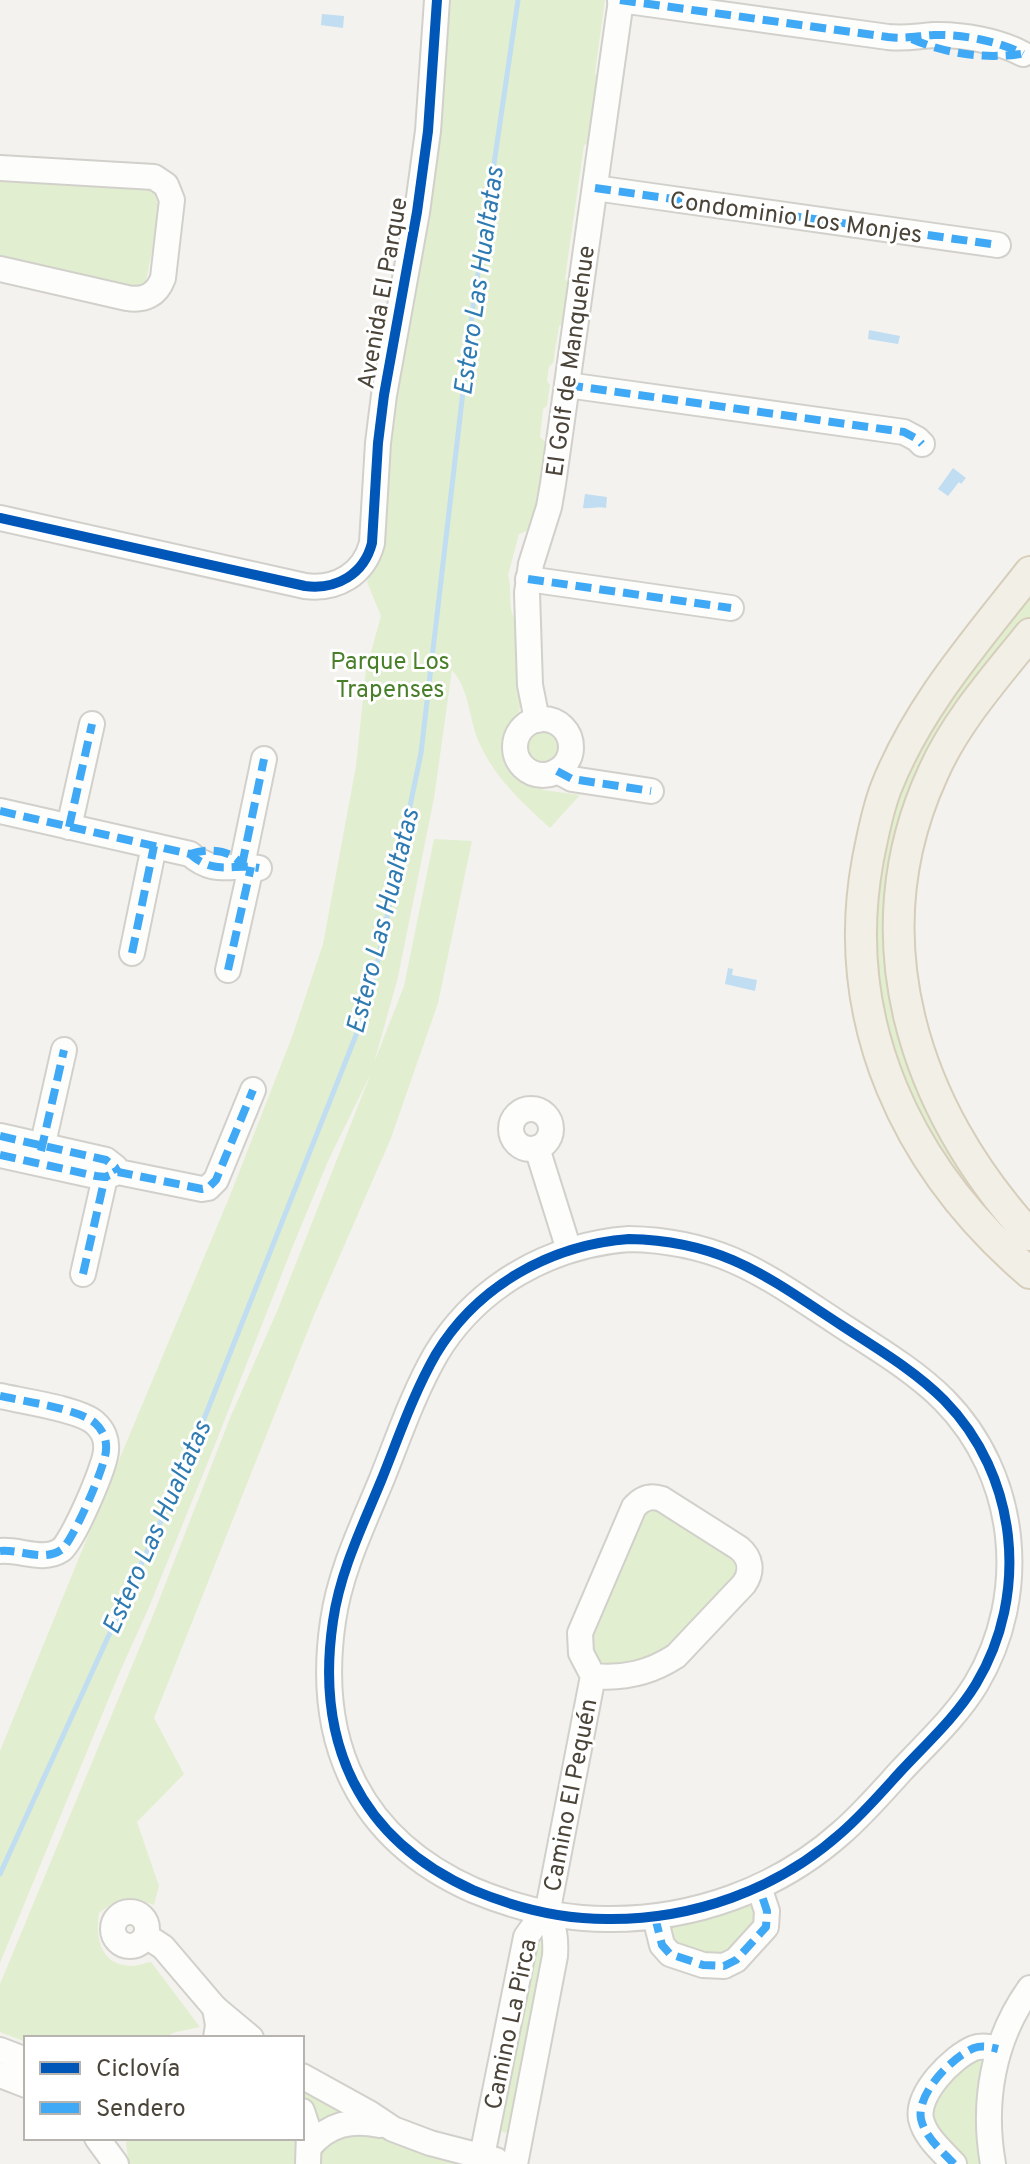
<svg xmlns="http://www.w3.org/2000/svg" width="1030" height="2164" viewBox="0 0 1030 2164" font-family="Overpass,sans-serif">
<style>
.green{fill:#e1eecf}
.water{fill:#c0ddf1}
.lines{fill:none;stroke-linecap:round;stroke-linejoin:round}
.stream{stroke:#c0ddf1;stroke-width:5}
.minor-casing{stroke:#d2d0cb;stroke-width:28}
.major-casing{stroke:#d6cebb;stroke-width:34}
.minor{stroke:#fdfdfc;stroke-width:24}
.major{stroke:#f2efe6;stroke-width:30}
.quiet{stroke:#3fa9f5;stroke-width:8;stroke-dasharray:16 8;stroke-linecap:butt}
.cycleway-casing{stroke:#fff;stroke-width:15}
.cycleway{stroke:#0057b8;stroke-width:10}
.labels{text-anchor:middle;stroke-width:6;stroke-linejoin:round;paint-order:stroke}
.street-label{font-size:24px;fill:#4b4439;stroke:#fff}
.park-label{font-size:24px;fill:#4a7f2a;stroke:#fff}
.water-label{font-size:26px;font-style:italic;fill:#2e7ab2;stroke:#fff}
</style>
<rect width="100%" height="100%" fill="#f4f2ee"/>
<g class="green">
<path d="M451,0H605L595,73L600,83L592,141L584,145L565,279L571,286L566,322L559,326L553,363L549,367L547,381L550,385L547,406L543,409L540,437L549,445L540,500L532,529L519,534L508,575C513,592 506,610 518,624C519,652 526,693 517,720C511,735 503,745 511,762C517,777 533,778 543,790L580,795L550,828C522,803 493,776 478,740C469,717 469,689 452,670L434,798L398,977L374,1063L404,986L434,839L472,841L438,1003L391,1138L314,1315L154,1718L184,1774L137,1822L159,1886L154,1905C126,1895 122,1896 99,1913C95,1937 100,1965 131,1966C137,1966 145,1963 151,1962L200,2027L176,2032L162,2038H26V2042L0,2032V1984L154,1613L230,1418L278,1309L371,1073L328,1161L292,1248L214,1447L149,1607L118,1676L0,1963V1751L119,1460L229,1198L292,1037L323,944L356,766L366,670L381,616L367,582L382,551L387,462L401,363L437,151Z"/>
<polygon points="0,178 152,186 160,210 146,281 134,289 0,259"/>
<polygon points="1030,589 1030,617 953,717 889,923 975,1190 969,1193 952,1176 892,1058 871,946 889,812 942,704"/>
<circle cx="542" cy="747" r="21"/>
<path d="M657,1507L737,1560L740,1568L735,1580C713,1603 678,1649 649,1660C639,1664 629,1665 618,1665C594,1666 592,1656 590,1635L642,1513L646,1510Z"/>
<polygon points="749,1905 755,1906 760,1917 723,1959 670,1944 668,1928 722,1915"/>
<polygon points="542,1933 548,1936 512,2129 505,2133 501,2131 498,2125 535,1936"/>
<polygon points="984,2057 978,2097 977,2139 981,2164 963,2164 928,2119 934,2093 968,2062"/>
<polygon points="302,2082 349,2111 316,2125 302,2090"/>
<polygon points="359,2129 428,2153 471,2164 318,2164 323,2143"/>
<polygon points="127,2138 296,2138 299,2158 297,2164 129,2164 126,2144"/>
</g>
<g class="water">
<polygon points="322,14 344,16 343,28 321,25"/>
<polygon points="869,330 900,336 898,344 868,339"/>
<polygon points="953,468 966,478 961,484 959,482 948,496 938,489"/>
<path d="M585,494L607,497L606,508C598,506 592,509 583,508Z"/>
<polygon points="728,968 733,969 732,975 757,980 755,991 725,984"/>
</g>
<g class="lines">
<polyline class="stream" points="0,1874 181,1477 364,1015 379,956 421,753 472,314 518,0"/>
<g class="minor-casing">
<g id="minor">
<path d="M620,0L888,37C906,39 917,36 934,35C961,34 999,41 1023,54"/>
<path d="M0,168L154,177L166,185L172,200L163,278C157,295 144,301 127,298L0,269"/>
<polyline points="595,188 998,245"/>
<polyline points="567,385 904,432 917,439 922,444"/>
<path d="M0,518L305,586C337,590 364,574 372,543L378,443L384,395L417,212L428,131L437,0"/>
<polyline points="528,579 731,608"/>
<circle cx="543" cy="747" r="28"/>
<polyline points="537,720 530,685 527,593 531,564 549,507 553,484 621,0"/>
<polyline points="557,771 572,779 651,791"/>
<path d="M0,811L190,854C215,876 232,863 259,868"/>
<polyline points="69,827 92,724"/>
<polyline points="242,865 264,759"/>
<polyline points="132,953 154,846"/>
<polyline points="228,970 251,867"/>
<circle cx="531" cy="1129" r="20"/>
<polyline points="0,1136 106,1160 115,1167 118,1172"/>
<polyline points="537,1148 569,1250"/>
<polyline points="0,1155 96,1176 105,1177 118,1172 202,1189 208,1188 216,1180 253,1090"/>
<polyline points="39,1161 64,1050"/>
<path d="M629,1239C723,1241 766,1276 841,1325C876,1348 914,1370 944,1400C1018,1475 1030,1594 976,1684C956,1717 926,1744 900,1772C881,1793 862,1815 841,1833C777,1890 692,1920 607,1919C560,1919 516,1908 473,1890C359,1839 315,1743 333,1621C340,1572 362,1527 381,1481C398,1439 413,1394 436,1354C477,1286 550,1245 629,1239Z"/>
<polyline points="83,1274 105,1177"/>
<path d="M0,1396C22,1401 80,1409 95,1423C103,1430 107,1440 106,1450C106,1465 72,1543 61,1550C43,1562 20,1549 0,1551"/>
<circle cx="130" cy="1929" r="17"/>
<path d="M547,1914L593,1676L581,1653L580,1633L634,1507C642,1498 651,1495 662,1499L739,1548C751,1558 753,1571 744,1584L676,1656C650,1673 624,1679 593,1676"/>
<polyline points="655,1917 662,1945 670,1954 703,1965 724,1966 736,1960 766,1927 767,1911 759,1887"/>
<polyline points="146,1936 163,1947 215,2008 251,2038"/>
<polyline points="215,2008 218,2025 216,2038"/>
<polyline points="0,2050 26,2060"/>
<polyline points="0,2075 26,2085"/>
<polyline points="302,2076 369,2113 393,2129 430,2143 496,2160"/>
<polyline points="302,2111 309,2132 308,2164"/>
<polyline points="97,2138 116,2164"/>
<path d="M310,2146C329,2124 351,2119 380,2125"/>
<polyline points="482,2156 526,1937 538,1920 547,1914"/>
<path d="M515,2164L555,1956C556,1940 555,1928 547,1914"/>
<path d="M954,2164C942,2151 925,2137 921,2119C916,2094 952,2057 974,2048C982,2045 990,2047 998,2049"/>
<path d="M993,2164C982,2102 993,2039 1030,1988"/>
</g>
</g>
<g class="major-casing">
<g id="major">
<path d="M1030,572C977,640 918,706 886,788C877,811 873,835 868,859C838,1021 907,1168 1030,1273"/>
<path d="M1030,634C995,678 956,721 933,773C858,936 913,1108 1030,1235"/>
</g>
</g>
<use href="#minor" class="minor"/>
<use href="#major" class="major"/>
<g class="quiet">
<path d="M620,0L888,37C906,39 917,36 934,35C961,34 999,41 1023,54"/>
<path d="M912,39C946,54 985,59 1021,54"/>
<polyline points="595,188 998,245"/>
<polyline points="567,385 904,432 917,439 922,444"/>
<polyline points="528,579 731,608"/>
<polyline points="557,771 572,779 651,791"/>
<path d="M0,811L190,854C215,876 232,863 259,868"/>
<polyline points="69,827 92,724"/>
<path d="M190,854C208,848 231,849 242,865"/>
<polyline points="242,865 264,759"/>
<polyline points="132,953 154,846"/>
<polyline points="228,970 251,867"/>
<polyline points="0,1136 106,1160 115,1167 118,1172"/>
<polyline points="41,1151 64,1050"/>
<polyline points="0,1155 96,1176 105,1177 118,1172 202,1189 208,1188 216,1180 253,1090"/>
<polyline points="83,1274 105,1177"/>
<path d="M0,1396C22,1401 80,1409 95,1423C103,1430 107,1440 106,1450C106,1465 72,1543 61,1550C43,1562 20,1549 0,1551"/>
<polyline points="655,1917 662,1945 670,1954 703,1965 724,1966 736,1960 766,1927 767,1911 759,1887"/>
<path d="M954,2164C942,2151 925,2137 921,2119C916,2094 952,2057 974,2048C982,2045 990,2047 998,2049"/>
</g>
<g class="cycleway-casing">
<g id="cycleway">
<path d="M0,518L305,586C337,590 364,574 372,543L378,443L384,395L417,212L428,131L437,0"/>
<path d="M629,1239C723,1241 766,1276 841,1325C876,1348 914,1370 944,1400C1018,1475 1030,1594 976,1684C956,1717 926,1744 900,1772C881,1793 862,1815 841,1833C777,1890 692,1920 607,1919C560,1919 516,1908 473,1890C359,1839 315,1743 333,1621C340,1572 362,1527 381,1481C398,1439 413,1394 436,1354C477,1286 550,1245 629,1239Z"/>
</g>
</g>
<use href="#cycleway" class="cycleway"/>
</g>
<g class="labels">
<g class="street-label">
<text transform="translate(796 217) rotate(8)" y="8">Condominio Los Monjes</text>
<text transform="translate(382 293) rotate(-80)" y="8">Avenida El Parque</text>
<text transform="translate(570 361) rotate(-82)" y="8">El Golf de Manquehue</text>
<text transform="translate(570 1795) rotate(-79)" y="8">Camino El Pequén</text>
<text transform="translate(510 2024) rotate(-78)" y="8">Camino La Pirca</text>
</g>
<g class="park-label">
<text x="390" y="669">Parque Los<tspan x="390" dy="28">Trapenses</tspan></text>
</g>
<g class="water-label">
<text transform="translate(478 281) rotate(-82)" y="9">Estero Las Hualtatas</text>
<text transform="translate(382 921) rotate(-76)" y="9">Estero Las Hualtatas</text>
<text transform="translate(156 1527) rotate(-66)" y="9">Estero Las Hualtatas</text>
</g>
</g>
<rect x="24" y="2036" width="280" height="104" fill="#ffffff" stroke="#b7b4b0" stroke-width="2"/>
<rect x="40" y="2062" width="40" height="12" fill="#0057b8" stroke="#b7b4b0" stroke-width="2"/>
<text x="96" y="2076" font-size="24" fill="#4b4439">Ciclovía</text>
<rect x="40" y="2102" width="40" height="12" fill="#3fa9f5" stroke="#b7b4b0" stroke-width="2"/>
<text x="96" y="2116" font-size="24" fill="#4b4439">Sendero</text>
</svg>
